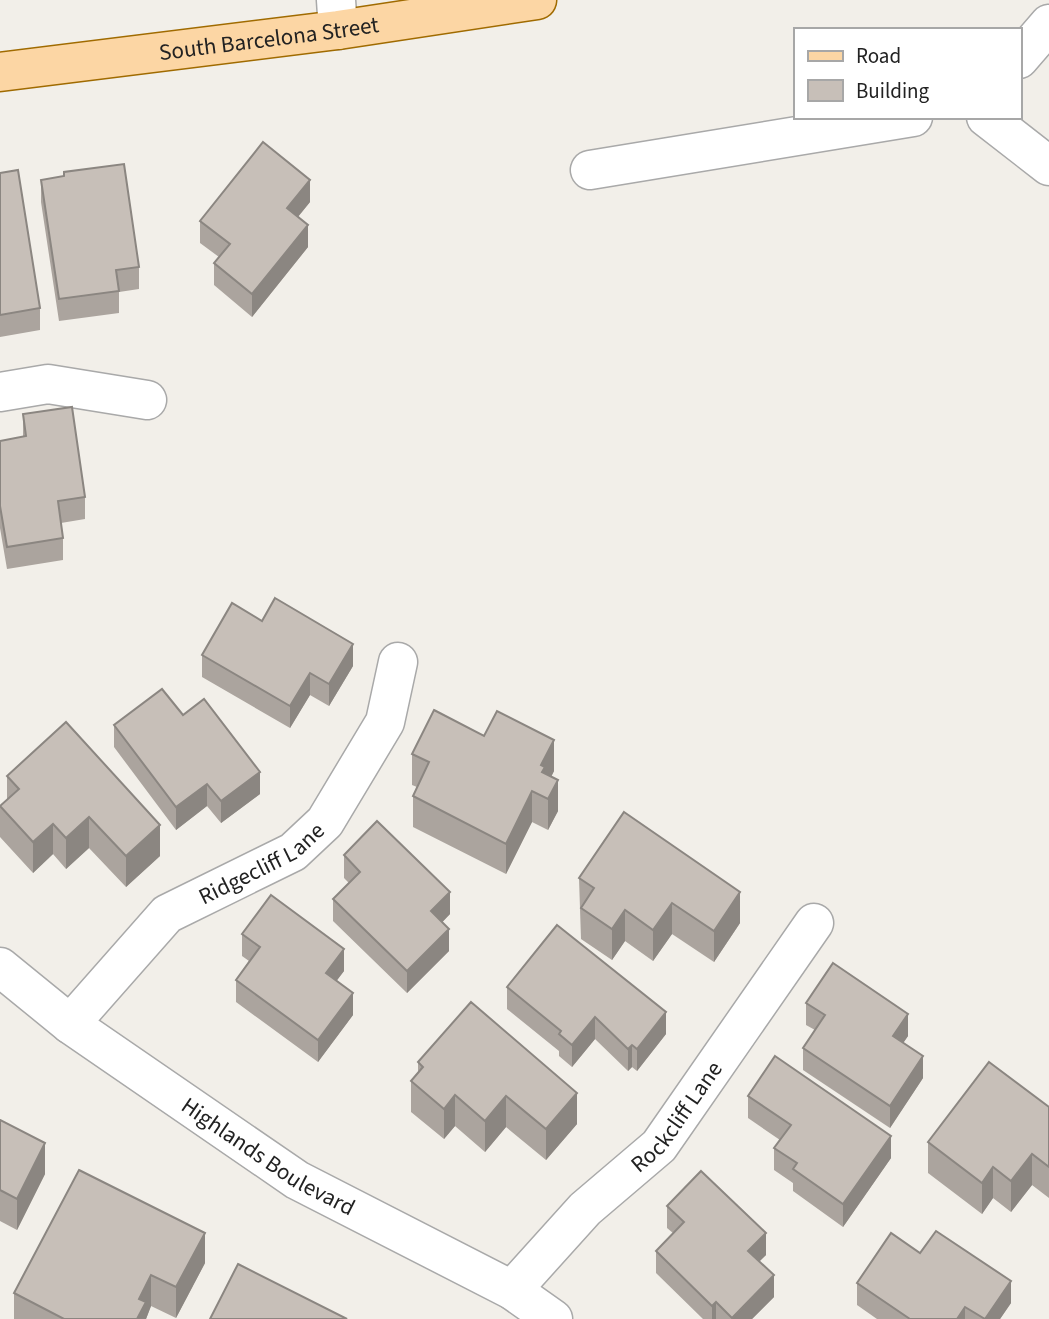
<svg xmlns="http://www.w3.org/2000/svg" width="1049" height="1319" viewBox="0 0 1049 1319" font-family="'Source Sans 3',sans-serif">
<style>
.lines{fill:none;stroke-linecap:round;stroke-linejoin:round}
.minor-casing{stroke:#a9a9a9;stroke-width:41}
.major-casing{stroke:#a06b00;stroke-width:41}
.minor{stroke:#fff;stroke-width:38}
.major{stroke:#fcd6a4;stroke-width:38}
.wall{fill:#aba49e}
.shaded-wall{fill:#8b8681}
.building{fill:#c7bfb8;stroke:#8b8681;stroke-width:2}
.labels{text-anchor:middle;stroke-width:7;stroke-linejoin:round;paint-order:stroke}
.street-label{font-size:23px;fill:#222;stroke:#fff}
</style>
<rect width="100%" height="100%" fill="#f2efe9"/>
<g class="lines">
<g class="minor-casing">
<g id="minor">
<polyline points="336,0 338,30"/>
<polyline points="1019,59 1049,24"/>
<polyline points="986,117 1049,166"/>
<polyline points="590,170 913,117"/>
<polyline points="0,392 48,384 147,400"/>
<path id="s1" d="M0,967L70,1024L297,1180L512,1290L553,1319"/>
<path id="s2" d="M70,1024L167,914L293,852L325,822L385,722L398,662"/>
<path id="s3" d="M512,1290L585,1209L659,1146L814,923"/>
</g>
</g>
<g class="major-casing">
<g id="major">
<path id="s4" d="M0,72L338,30L537,0"/>
</g>
</g>
<use href="#minor" class="minor"/>
<use href="#major" class="major"/>
</g>
<g class="wall">
<polygon points="0,173 40,308 40,330 0,337"/>
<polygon points="64,176 139,267 139,289 119,292 119,313 59,321 41,202 41,180"/>
<polygon points="310,202 298,217 308,247 252,317 214,285 214,263 219,257 200,243 200,221"/>
<polygon points="23,414 85,497 85,519 61,523 63,538 63,560 7,569 0,528 0,441 23,437"/>
<polygon points="262,621 353,666 329,706 310,695 290,728 202,677 202,655"/>
<polygon points="183,715 260,794 221,823 207,806 176,830 114,747 114,725"/>
<polygon points="66,722 160,856 126,887 89,848 66,869 53,854 33,873 0,837 0,806 7,801 7,776"/>
<polygon points="484,736 554,771 551,777 558,811 548,830 532,822 506,874 413,827 413,796 417,787 412,785 412,754"/>
<polygon points="624,812 740,923 714,962 672,934 653,961 625,941 612,960 581,939 579,878"/>
<polygon points="344,855 450,914 442,922 449,951 407,993 333,921 333,899 349,883 344,878"/>
<polygon points="242,934 344,971 336,981 353,1015 318,1062 236,1002 236,980 249,961 242,956"/>
<polygon points="507,987 666,1034 637,1071 632,1067 628,1071 595,1039 572,1067 559,1056 559,1051 507,1009"/>
<polygon points="806,1003 908,1036 903,1043 923,1078 890,1128 803,1070 803,1048 815,1030 806,1025"/>
<polygon points="418,1062 577,1124 546,1160 506,1127 485,1152 455,1126 444,1139 411,1112 411,1081 418,1073"/>
<polygon points="748,1096 891,1158 843,1227 793,1191 793,1183 774,1170 774,1148 780,1140 748,1118"/>
<polygon points="1049,1107 1049,1198 1032,1185 1011,1212 993,1198 982,1214 928,1173 928,1142"/>
<polygon points="0,1120 45,1174 17,1230 0,1221"/>
<polygon points="667,1206 766,1255 759,1261 774,1297 752,1319 703,1319 656,1273 656,1251 673,1233 667,1228"/>
<polygon points="205,1263 176,1318 151,1306 146,1319 14,1319 14,1293"/>
<polygon points="857,1283 1011,1303 1000,1319 877,1319 857,1305"/>
</g>
<g class="shaded-wall">
<polygon points="310,180 310,202 287,230 287,208"/>
<polygon points="308,225 308,247 252,317 252,294"/>
<polygon points="353,644 353,666 329,706 329,684"/>
<polygon points="310,673 310,695 290,728 290,706"/>
<polygon points="554,740 554,771 545,789 541,765"/>
<polygon points="260,772 260,794 221,823 221,801"/>
<polygon points="558,780 558,811 548,830 548,799"/>
<polygon points="207,784 207,806 176,830 176,807"/>
<polygon points="532,791 532,822 506,874 506,844"/>
<polygon points="89,817 89,848 66,869 66,838"/>
<polygon points="53,824 53,854 33,873 33,842"/>
<polygon points="160,825 160,856 126,887 126,856"/>
<polygon points="450,892 450,914 431,934 431,911"/>
<polygon points="740,892 740,923 714,962 714,931"/>
<polygon points="672,903 672,934 653,961 653,930"/>
<polygon points="625,910 625,941 612,960 612,929"/>
<polygon points="449,929 449,951 407,993 407,971"/>
<polygon points="344,949 344,971 326,995 326,973"/>
<polygon points="353,993 353,1015 318,1062 318,1040"/>
<polygon points="666,1012 666,1034 637,1071 637,1049"/>
<polygon points="908,1014 908,1036 893,1058 893,1036"/>
<polygon points="595,1017 595,1039 572,1067 572,1045"/>
<polygon points="632,1045 632,1067 628,1071 628,1049"/>
<polygon points="923,1056 923,1078 890,1128 890,1106"/>
<polygon points="577,1093 577,1124 546,1160 546,1129"/>
<polygon points="455,1095 455,1126 444,1139 444,1109"/>
<polygon points="506,1096 506,1127 485,1152 485,1121"/>
<polygon points="891,1136 891,1158 843,1227 843,1204"/>
<polygon points="45,1143 45,1174 17,1230 17,1199"/>
<polygon points="1032,1154 1032,1185 1011,1212 1011,1181"/>
<polygon points="993,1167 993,1198 982,1214 982,1183"/>
<polygon points="205,1233 205,1263 176,1318 176,1287"/>
<polygon points="766,1233 766,1255 748,1273 748,1251"/>
<polygon points="151,1275 151,1306 146,1319 137,1319 139,1299"/>
<polygon points="774,1275 774,1297 752,1319 732,1319"/>
<polygon points="1011,1281 1011,1303 1000,1319 985,1319"/>
<polygon points="716,1302 716,1319 712,1319 712,1306"/>
<polygon points="965,1307 965,1319 957,1319"/>
</g>
<g class="building">
<polygon points="263,142 310,180 287,208 308,225 252,294 214,263 230,244 200,221"/>
<polygon points="124,164 139,267 116,270 119,291 59,299 41,180 64,176 64,172"/>
<polygon points="18,170 40,308 0,315 0,173"/>
<polygon points="72,407 85,497 58,501 63,538 7,547 0,506 0,441 26,436 23,414"/>
<polygon points="275,598 353,644 329,684 310,673 290,706 202,655 232,603 262,621"/>
<polygon points="162,689 183,715 204,699 260,772 221,801 207,784 176,807 114,725"/>
<polygon points="434,710 484,736 497,711 554,740 541,765 545,767 542,772 558,780 548,799 532,791 506,844 413,796 429,762 412,754"/>
<polygon points="66,722 160,825 126,856 89,817 66,838 53,824 33,842 0,806 19,789 7,776"/>
<polygon points="624,812 740,892 714,931 672,903 653,930 625,910 612,929 581,908 594,888 579,878"/>
<polygon points="377,821 450,892 431,911 449,929 407,971 333,899 360,872 344,855"/>
<polygon points="271,895 344,949 326,973 353,993 318,1040 236,980 260,947 242,934"/>
<polygon points="557,925 666,1012 637,1049 632,1045 628,1049 595,1017 572,1045 559,1034 561,1031 507,987"/>
<polygon points="833,963 908,1014 893,1036 923,1056 890,1106 803,1048 825,1015 806,1003"/>
<polygon points="471,1002 577,1093 546,1129 506,1096 485,1121 455,1095 444,1109 411,1081 423,1067 418,1062"/>
<polygon points="775,1056 891,1136 843,1204 793,1169 797,1163 774,1148 791,1125 748,1096"/>
<polygon points="989,1062 1049,1107 1049,1167 1032,1154 1011,1181 993,1167 982,1183 928,1142"/>
<polygon points="0,1120 45,1143 17,1199 0,1190"/>
<polygon points="79,1170 205,1233 176,1287 151,1275 139,1299 146,1302 137,1319 64,1319 14,1293"/>
<polygon points="701,1171 766,1233 748,1251 774,1275 732,1318 716,1302 712,1306 656,1251 684,1222 667,1206"/>
<polygon points="936,1231 1011,1281 985,1319 965,1307 957,1319 910,1319 857,1283 891,1233 920,1253"/>
<polygon points="238,1264 347,1319 210,1319"/>
</g>
<g class="labels">
<g class="street-label">
<text dy="8" stroke="none"><textPath href="#s4" startOffset="271">South Barcelona Street</textPath></text>
<text dy="8" stroke="none"><textPath href="#s2" startOffset="254">Ridgecliff Lane</textPath></text>
<text dy="8" stroke="none"><textPath href="#s3" startOffset="240">Rockcliff Lane</textPath></text>
<text dy="8" stroke="none"><textPath href="#s1" startOffset="329">Highlands Boulevard</textPath></text>
</g>
</g>
<rect x="794" y="28" width="228" height="91" fill="#ffffff" stroke="#a7a7a7" stroke-width="2"/>
<rect x="808" y="51" width="35" height="10" fill="#fcd6a4" stroke="#a7a7a7" stroke-width="2"/>
<text x="856" y="63" font-size="21" fill="#222222">Road</text>
<rect x="808" y="80" width="35" height="21" fill="#c7bfb8" stroke="#a7a7a7" stroke-width="2"/>
<text x="856" y="98" font-size="21" fill="#222222">Building</text>
</svg>
